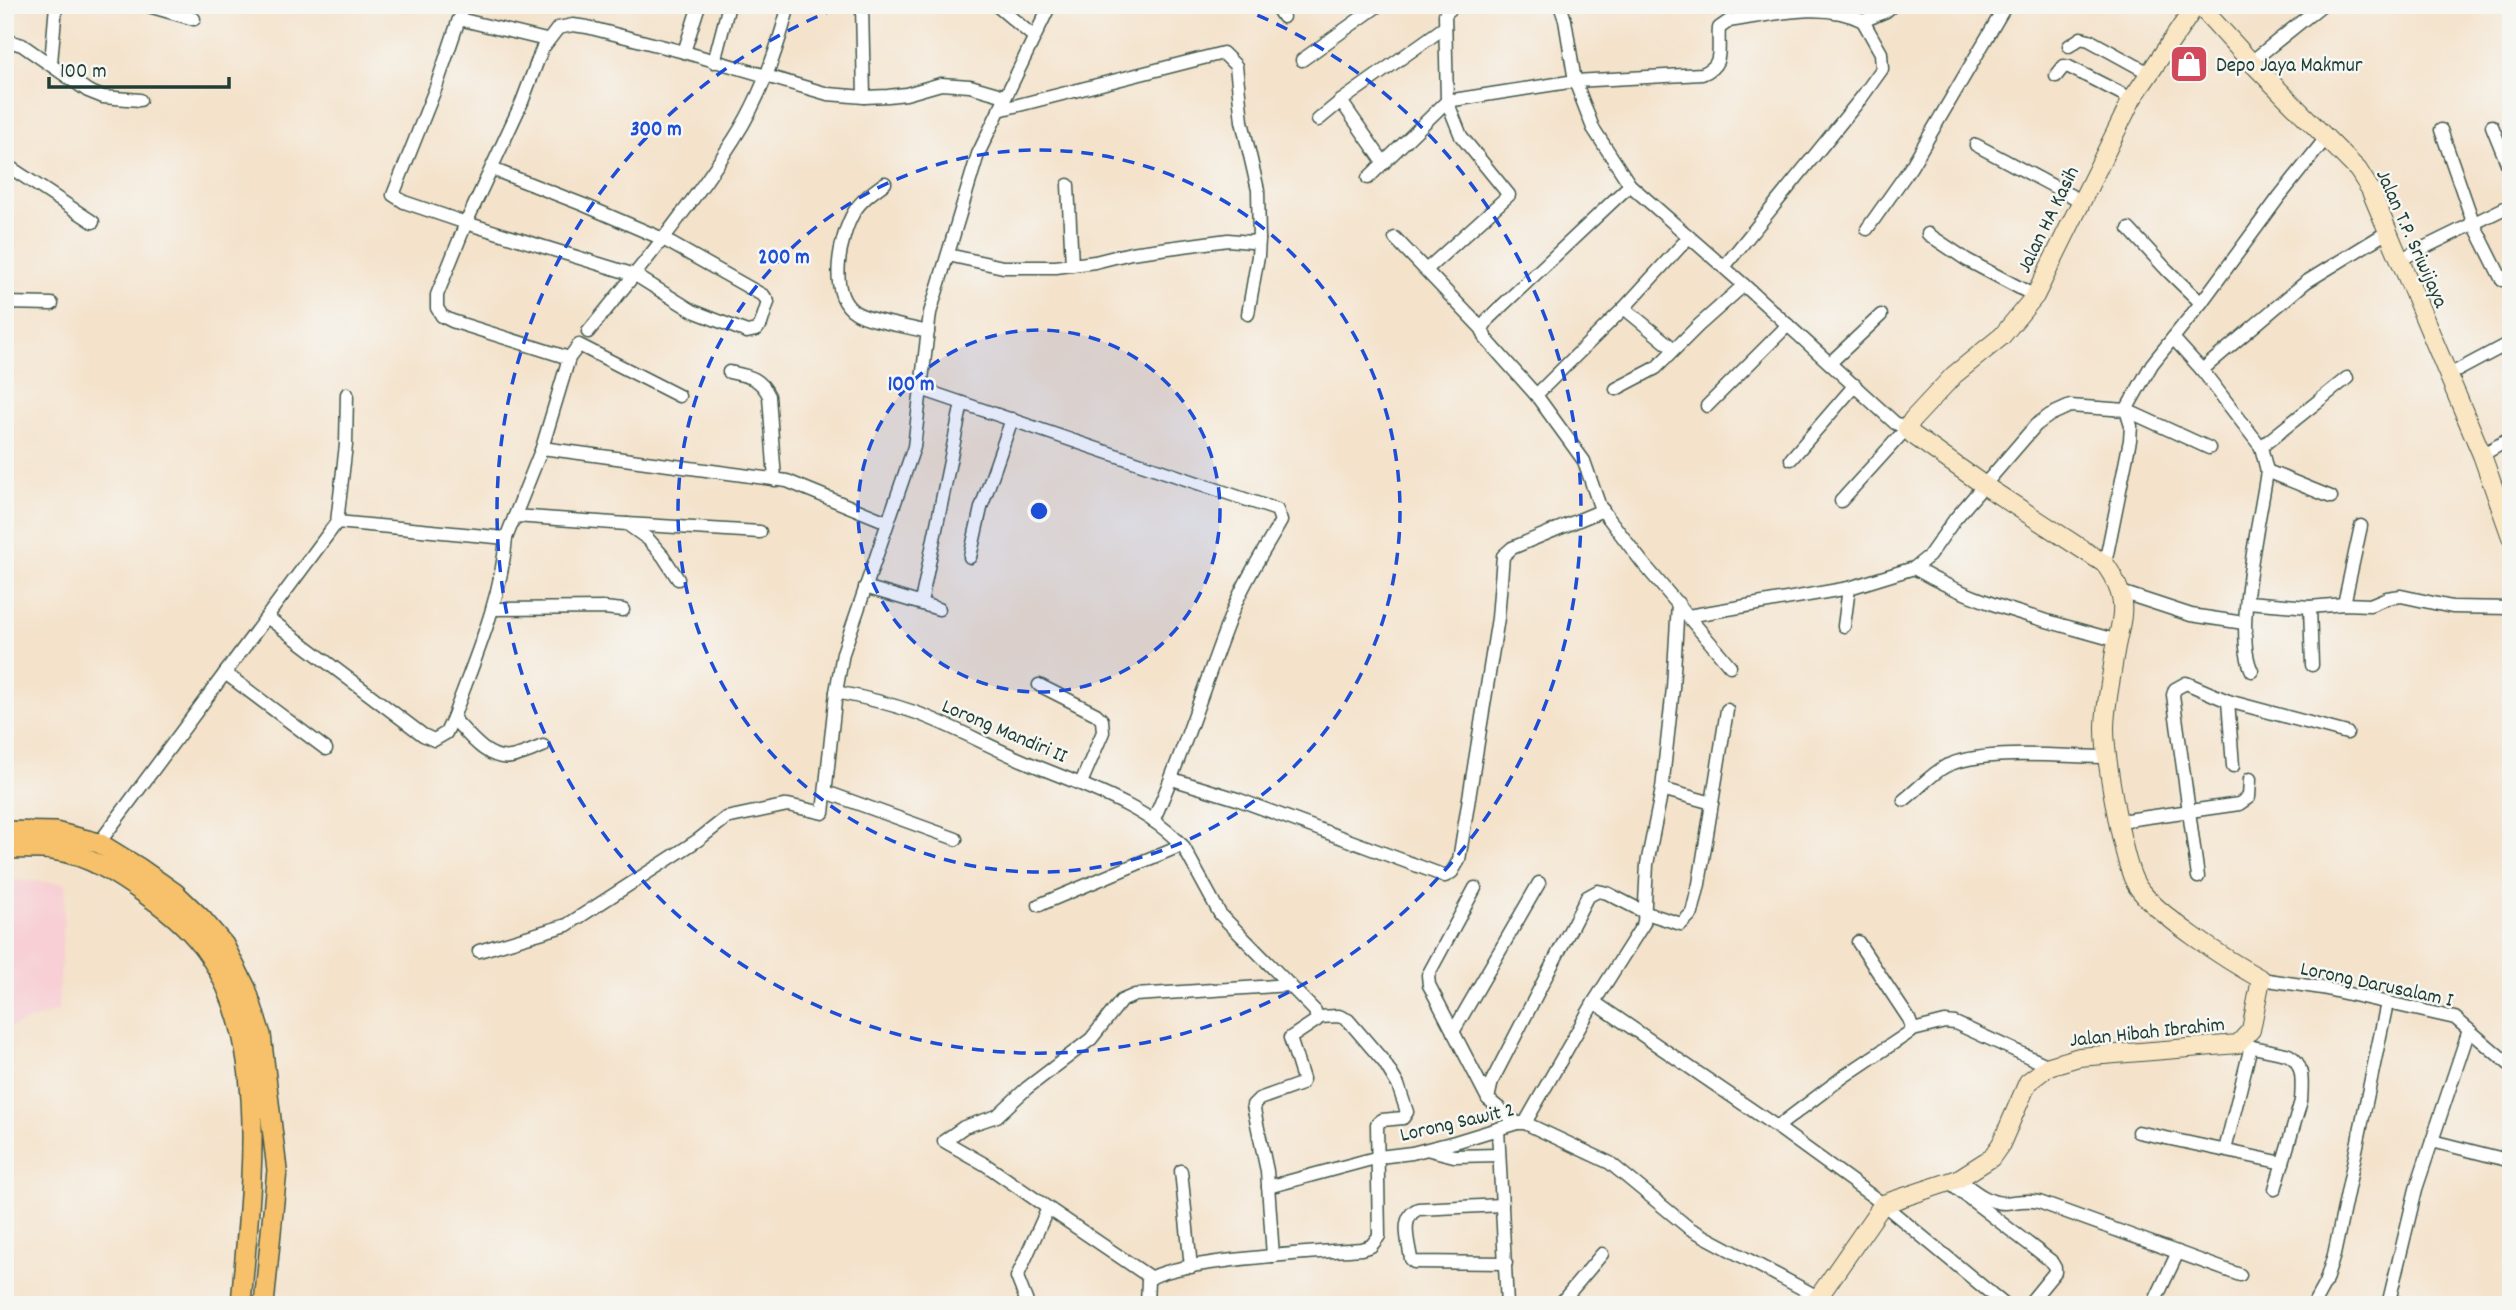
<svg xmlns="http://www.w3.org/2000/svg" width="2516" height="1310" viewBox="0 0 2516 1310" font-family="Dekko,sans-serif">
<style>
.built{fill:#f7cfd4}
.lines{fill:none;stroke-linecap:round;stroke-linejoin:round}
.street-casing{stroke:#3f564a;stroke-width:15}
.secondary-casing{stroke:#3f564a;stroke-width:20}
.primary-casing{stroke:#3f564a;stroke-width:22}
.street{stroke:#fff;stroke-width:12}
.secondary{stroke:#fbe6c4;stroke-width:18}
.primary{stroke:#f6c16b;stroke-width:19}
.ring{fill:none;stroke:#1d4ed8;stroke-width:3.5;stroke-dasharray:12 9}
.labels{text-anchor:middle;stroke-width:5;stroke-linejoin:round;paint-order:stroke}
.poi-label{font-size:21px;fill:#1f3d34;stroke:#f6f6f2;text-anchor:start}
.street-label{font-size:21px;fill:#1f3d34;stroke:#f6f6f2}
.centre{fill:#1d4ed8;stroke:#f6f6f2;stroke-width:3.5}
.ring-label{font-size:21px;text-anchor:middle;font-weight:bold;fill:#1d4ed8;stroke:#f6f6f2;stroke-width:5;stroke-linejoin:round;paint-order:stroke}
</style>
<rect width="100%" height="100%" fill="#f6f6f2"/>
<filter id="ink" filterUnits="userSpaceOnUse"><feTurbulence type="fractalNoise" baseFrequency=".0143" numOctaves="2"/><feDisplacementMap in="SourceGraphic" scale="14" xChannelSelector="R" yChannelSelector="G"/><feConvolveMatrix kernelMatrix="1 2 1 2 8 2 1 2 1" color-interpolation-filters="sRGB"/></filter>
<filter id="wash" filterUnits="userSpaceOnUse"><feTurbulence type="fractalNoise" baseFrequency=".00686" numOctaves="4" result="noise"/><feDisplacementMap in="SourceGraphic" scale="28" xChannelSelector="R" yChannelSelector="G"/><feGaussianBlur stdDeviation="1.57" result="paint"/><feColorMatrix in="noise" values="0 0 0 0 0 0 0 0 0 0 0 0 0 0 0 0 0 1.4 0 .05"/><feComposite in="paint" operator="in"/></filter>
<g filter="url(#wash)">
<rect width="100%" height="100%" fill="#f4e2ca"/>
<polygon class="built" points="5,880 66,883 58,1011 5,1029"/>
</g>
<g filter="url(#ink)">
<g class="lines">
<g class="street-casing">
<g id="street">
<polyline points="145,5 194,19"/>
<polyline points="862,5 864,97"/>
<polyline points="996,5 1033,36"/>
<polyline points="1275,5 1283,17"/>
<polyline points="1560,5 1565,20 1575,81 1593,128 1630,185 1744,285 1895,423 1907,428 1841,501"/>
<polyline points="5,40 22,45 88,91 103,97 140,100"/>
<polyline points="2069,46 2081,38 2089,40 2149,73"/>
<polyline points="684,52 699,5"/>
<polyline points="1302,60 1379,5"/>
<polyline points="714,62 729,5"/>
<polyline points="2251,62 2322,5"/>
<polyline points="51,63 56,5"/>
<polyline points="2056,76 2064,66 2069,67 2132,99"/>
<polyline points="1341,101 1384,163"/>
<polyline points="1318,120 1341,101 1445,27"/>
<polyline points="2492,126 2511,173"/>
<polyline points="2441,130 2473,222 2502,280"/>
<polyline points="1976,145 2081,201"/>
<polyline points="5,164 93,222"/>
<polyline points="492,169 584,205 663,239 764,296 768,302 761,324 756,330 747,332 693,311 635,275 466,223 404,202 393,195 436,87 459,19 546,40"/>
<polyline points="1368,178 1447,101 1445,14 1455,5"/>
<path d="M885,183C874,191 861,200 854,212C840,236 827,294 855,312C868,321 911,327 928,332"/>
<polyline points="1068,185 1072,265"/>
<polyline points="1630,185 1489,318 1482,329 1486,339 1536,395 1584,461 1600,507 1642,562 1730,666"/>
<polyline points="1867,229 1911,167 2006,5"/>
<polyline points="2129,229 2167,270 2201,303"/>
<polyline points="1928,234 1967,260 2035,296"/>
<polyline points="1395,238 1482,329"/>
<polyline points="948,255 1003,267 1056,267 1095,262 1131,253 1228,240 1251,242 1259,239 1258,190 1242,121 1236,66 1223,53 999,110"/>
<polyline points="2401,259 2511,205"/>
<polyline points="1724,267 1862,97 1882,69 1881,53 1863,21"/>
<path d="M1426,270L1509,195L1461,136L1447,101L1575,81L1702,74C1725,65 1717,50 1719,28L1729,21C1770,15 1824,0 1863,21L1886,11L1893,5"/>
<polyline points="5,303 52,304"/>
<polyline points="1624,308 1674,349"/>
<polyline points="1248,314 1258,256 1259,239"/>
<path d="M588,332C639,269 691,207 734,139C760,99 777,51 789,5"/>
<path d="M2173,338L2202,370L2261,447L2267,471C2261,518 2232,631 2252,671"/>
<polyline points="569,358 452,321 442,316 437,308 437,295 466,223 522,102 542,49 558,28 573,25 587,27 684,52 828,94 864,97 888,96 906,94 941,84 970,86 1005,96"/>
<polyline points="1830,363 1881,315"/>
<polyline points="2202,370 2306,282 2389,231"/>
<path d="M729,372C748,376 760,377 769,396L775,480"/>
<polyline points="2449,375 2511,342"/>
<path d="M921,389L1277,510L1281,521C1266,548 1247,576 1235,605C1206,677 1185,751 1153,821"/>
<polyline points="1616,389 1656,368 1698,326 1744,285"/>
<polyline points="1536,395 1624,308 1689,237"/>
<polyline points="1707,406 1788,325"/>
<polyline points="2261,447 2347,378"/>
<polyline points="542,448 787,481 887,522"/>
<polyline points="2482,455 2511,438"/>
<polyline points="1791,459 1855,385"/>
<polyline points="2267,471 2331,497"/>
<polyline points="515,516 627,524 648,539 663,556 678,579"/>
<polyline points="337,522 346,445 347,394"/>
<polyline points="627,524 760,532"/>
<polyline points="970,557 981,508 1012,419"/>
<polyline points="2105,564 2130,440 2131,426 2126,410 2152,364 2201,303 2279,197 2326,138"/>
<path d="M1914,568C1976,605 2049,621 2118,641"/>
<polyline points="865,587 939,609"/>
<polyline points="2121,592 2191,615 2244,623"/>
<polyline points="921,602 962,403"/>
<polyline points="2247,602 2310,607 2344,604 2370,605 2387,598 2401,596 2452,607 2511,608"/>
<polyline points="2344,604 2361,526"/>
<polyline points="2310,607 2312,665"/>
<polyline points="493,609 604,608 623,610"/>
<polyline points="1688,616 1849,588"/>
<path d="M267,617L423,735L434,740L446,733L453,718C474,660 501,601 506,538"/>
<polyline points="1844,626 1849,588 1914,568 1929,556 1955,519 2036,425 2050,415 2070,406 2126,410 2209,448"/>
<polyline points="225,673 326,749"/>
<polyline points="1039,685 1096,714 1102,720 1103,732 1081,783"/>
<path d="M836,692C862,697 888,703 914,712C954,726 991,748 1031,764C1079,784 1150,807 1184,848L1220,914L1315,1011L1317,1020L1290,1038L1303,1079L1301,1084L1259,1099L1253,1105L1267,1171L1273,1256"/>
<polyline points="2228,701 2233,766"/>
<path d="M453,718C468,734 487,761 511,757C522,755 533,750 543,746"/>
<polyline points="1172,779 1237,799 1445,876 1452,872 1459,860 1498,618 1503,556 1512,548 1603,510"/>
<polyline points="1662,789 1712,803"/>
<polyline points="826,792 956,839"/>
<path d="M1904,800C1917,790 1931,774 1946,766C1983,748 2065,757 2108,757"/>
<polyline points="2120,821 2239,804 2249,797 2250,779"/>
<polyline points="99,843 337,522 506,538 542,448 569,358 579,345 679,396"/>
<polyline points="2198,877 2173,695 2175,689 2186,683 2228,701 2347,733"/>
<polyline points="1475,888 1428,975 1429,985 1488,1099"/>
<polyline points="1039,905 1182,845"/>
<polyline points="1858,942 1909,1019 1913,1030 1945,1022 1955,1023 2049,1066"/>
<polyline points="479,951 567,925 698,840 726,818 788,805 823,813 836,692 843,653 914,447 930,313 978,154 1050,5"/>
<polyline points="2261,979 2322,988 2455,1018 2511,1066"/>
<polyline points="1594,1002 1777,1127 1883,1204 2005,1305"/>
<polyline points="1453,1032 1539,883"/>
<path d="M2238,1044L2286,1054C2305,1061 2302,1084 2301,1101L2275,1189"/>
<polyline points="1517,1123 1488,1099 1492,1081 1587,897 1598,891 1607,893 1646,913 1681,924 1692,913 1699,884 1727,710"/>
<polyline points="1525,1123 1594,1002 1644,923 1647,864 1662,789 1673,688 1678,603"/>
<polyline points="1777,1127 1843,1077 1913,1030"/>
<polyline points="1498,1129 1507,1305"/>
<polyline points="2138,1132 2283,1163"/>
<polyline points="2432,1141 2511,1161"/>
<polyline points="1430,1150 1454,1156 1499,1155"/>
<polyline points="2225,1150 2251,1046"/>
<polyline points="2505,1159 2511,1142"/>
<polyline points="1181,1171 1191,1267"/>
<path d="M1958,1179C1972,1189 1987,1203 2004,1203C2016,1202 2027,1199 2039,1202L2240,1275"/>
<polyline points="1948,1182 2051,1261 2055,1268 2055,1272 2028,1305"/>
<polyline points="1268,1187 1379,1157 1412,1153 1455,1142 1517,1123 1525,1123 1610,1163 1689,1228 1818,1297 1839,1305"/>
<path d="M1502,1205L1418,1209C1399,1218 1409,1243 1411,1259L1414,1262L1506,1263"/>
<polyline points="1048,1208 986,1165 944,1141 964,1127 997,1116 1027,1088 1091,1039 1121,1001 1135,995 1290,985"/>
<polyline points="2389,1300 2405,1305"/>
<polyline points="217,1305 241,1304"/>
<polyline points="1028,1305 1017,1277 1048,1208 1151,1278"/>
<path d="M1147,1305L1148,1280C1172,1260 1323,1252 1361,1249L1371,1246L1379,1236L1377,1124L1382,1120L1403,1118L1407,1112L1398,1085L1384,1062L1348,1020L1339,1016L1318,1017"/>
<polyline points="1559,1305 1602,1254"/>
<polyline points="2153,1305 2178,1252"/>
<polyline points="2313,1305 2325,1283 2334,1255 2387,1003"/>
<polyline points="2388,1305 2416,1189 2469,1030"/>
</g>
</g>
<g class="secondary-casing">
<g id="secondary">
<polyline points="2199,5 2251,62 2358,170 2370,189 2482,455 2511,537"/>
<path d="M1813,1305L1883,1204L1958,1179L1991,1158L2001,1144L2028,1082L2049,1066L2079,1057L2238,1044L2251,1030L2261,979C2230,962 2155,914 2137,886C2123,865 2105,757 2105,729C2105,708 2110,686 2113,665C2118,620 2135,607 2105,564L1985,486L1913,435L1907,428L1913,419L1954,375L2002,336L2035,296L2132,99L2196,5"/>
</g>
</g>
<g class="primary-casing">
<g id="primary">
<polyline points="5,831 55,832 99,843 138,867 175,893 201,918 224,945 246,988 261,1035 277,1170 264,1305"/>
<path d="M5,849C21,849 38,848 53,850C89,855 119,875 148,896C171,912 194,932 209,955C273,1050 249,1197 241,1305"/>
</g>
</g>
<use href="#street" class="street"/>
<use href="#secondary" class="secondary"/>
<use href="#primary" class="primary"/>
</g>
</g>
<circle cx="1039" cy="511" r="181" fill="#1d4ed8" fill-opacity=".12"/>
<g class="ring">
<circle cx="1039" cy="511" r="181"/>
<circle cx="1039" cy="511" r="361"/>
<path d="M1238 7A542 542 0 1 1 840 7"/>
</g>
<defs>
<g id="shop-square" transform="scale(2.0125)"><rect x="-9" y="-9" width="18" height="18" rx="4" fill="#d1495b" stroke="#f6f6f2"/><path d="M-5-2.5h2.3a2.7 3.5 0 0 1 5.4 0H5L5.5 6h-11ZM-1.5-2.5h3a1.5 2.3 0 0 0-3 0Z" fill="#fff"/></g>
</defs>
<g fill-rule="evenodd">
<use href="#shop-square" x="2189" y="64"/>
</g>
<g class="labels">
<g class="poi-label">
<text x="2216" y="71">Depo Jaya Makmur</text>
</g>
<g class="street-label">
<text transform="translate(2047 219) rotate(-64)" y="7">Jalan HA Kasih</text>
<text transform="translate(2413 238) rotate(66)" y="7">Jalan T.P. Sriwijaya</text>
<text transform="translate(1005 730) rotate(23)" y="7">Lorong Mandiri II</text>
<text transform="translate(2377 983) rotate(12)" y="7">Lorong Darusalam I</text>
<text transform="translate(2147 1031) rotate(-6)" y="7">Jalan Hibah Ibrahim</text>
<text transform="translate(1457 1121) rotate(-13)" y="7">Lorong Sawit 2</text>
</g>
</g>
<circle cx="1039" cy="511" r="10" class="centre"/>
<g class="ring-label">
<text x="656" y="135">300 m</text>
<text x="784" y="263">200 m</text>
<text x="911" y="390">100 m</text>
</g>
<rect width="2516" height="1310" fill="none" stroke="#f6f6f2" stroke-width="28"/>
<path d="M49 77v10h180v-10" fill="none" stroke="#1f3d34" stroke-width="3.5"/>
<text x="60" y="77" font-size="21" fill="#1f3d34" stroke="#f6f6f2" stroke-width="5" paint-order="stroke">100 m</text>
</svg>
